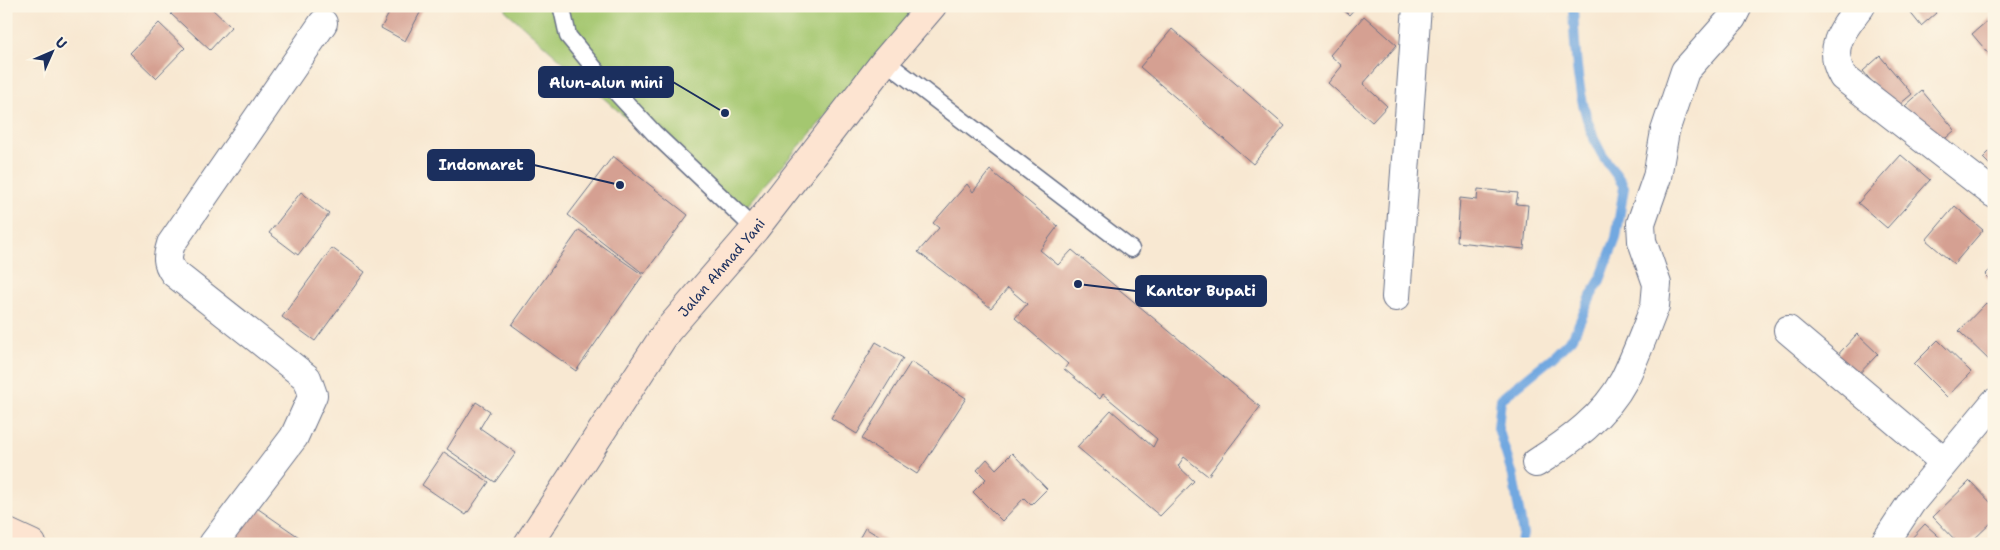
<svg xmlns="http://www.w3.org/2000/svg" width="2000" height="550" viewBox="0 0 2000 550" font-family="'Shantell Sans',sans-serif">
<style>
.green{fill:#a4c770;stroke:#607b67}
.lines{fill:none;stroke-linecap:round;stroke-linejoin:round}
.stream{stroke:#72a8e0;stroke-width:10}
.building{fill:#d5a092}
.lane-casing{stroke:#687087;stroke-width:19}
.street-casing{stroke:#687087;stroke-width:30}
.secondary-casing{stroke:#687087;stroke-width:30}
.lane{stroke:#fff;stroke-width:16}
.street{stroke:#fff;stroke-width:28}
.secondary{stroke:#fde4d1;stroke-width:28}
.labels{text-anchor:middle;stroke-width:4.5;stroke-linejoin:round;paint-order:stroke}
.street-label{font-size:14px;fill:#1b2f5e;stroke:#fcf5e5}
.leader{fill:none;stroke:#1b2f5e;stroke-width:2}
.callout-dot{fill:#1b2f5e;stroke:#fcf5e5;stroke-width:2}
.callout{fill:#1b2f5e;stroke:#1b2f5e;stroke-width:2}
.callout-label{font-size:15px;text-anchor:middle;font-weight:bold;fill:#fff}
</style>
<rect width="100%" height="100%" fill="#fcf5e5"/>
<filter id="ink" filterUnits="userSpaceOnUse"><feTurbulence type="fractalNoise" baseFrequency=".02" numOctaves="2"/><feDisplacementMap in="SourceGraphic" scale="10" xChannelSelector="R" yChannelSelector="G"/><feConvolveMatrix kernelMatrix="1 2 1 2 8 2 1 2 1" color-interpolation-filters="sRGB"/></filter>
<filter id="wash" filterUnits="userSpaceOnUse"><feTurbulence type="fractalNoise" baseFrequency=".0096" numOctaves="4" result="noise"/><feDisplacementMap in="SourceGraphic" scale="20" xChannelSelector="R" yChannelSelector="G"/><feGaussianBlur stdDeviation="1.12" result="paint"/><feColorMatrix in="noise" values="0 0 0 0 0 0 0 0 0 0 0 0 0 0 0 0 0 1.4 0 .05"/><feComposite in="paint" operator="in"/></filter>
<g filter="url(#wash)">
<rect width="100%" height="100%" fill="#f8e8d2"/>
<polygon class="green" points="508,6 923,6 737,217 505,10"/>
<g class="lines">
<path class="stream" d="M1520,544L1523,534L1513,476L1498,428L1501,399L1553,357L1573,337L1592,294L1600,280L1616,238L1624,187C1617,173 1605,162 1599,149C1577,106 1575,53 1573,6"/>
</g>
<g id="blocks">
<g class="building">
<polygon points="178,6 209,6 231,27 210,50 171,14"/>
<polygon points="393,6 417,6 422,9 405,41 381,28"/>
<polygon points="1339,6 1357,6 1349,15"/>
<polygon points="1905,6 1930,6 1936,13 1921,26"/>
<polygon points="1994,15 1994,50 1989,54 1972,34"/>
<polygon points="1364,16 1397,45 1363,84 1387,106 1372,122 1328,83 1342,66 1330,55"/>
<polygon points="159,23 185,48 156,78 130,53"/>
<polygon points="1172,29 1285,126 1253,164 1140,67"/>
<polygon points="1880,56 1912,94 1894,109 1863,71"/>
<polygon points="1922,91 1955,130 1938,145 1905,106"/>
<polygon points="1994,147 1994,169 1983,158"/>
<polygon points="1901,155 1930,180 1887,228 1858,203"/>
<polygon points="613,156 688,215 644,274 568,215"/>
<polygon points="990,170 1058,226 1040,250 1058,265 1072,250 1260,407 1208,476 1184,457 1178,466 1194,481 1160,516 1077,447 1111,410 1153,447 1157,439 1103,394 1100,399 1064,369 1068,364 1015,318 1027,304 1008,288 991,308 918,252 939,228 933,223 967,184 973,192"/>
<polygon points="1478,189 1518,193 1516,204 1528,205 1524,249 1457,242 1460,198 1477,200"/>
<polygon points="301,192 329,214 298,255 269,233"/>
<polygon points="1955,206 1983,230 1954,264 1926,240"/>
<polygon points="579,230 643,275 576,371 512,325"/>
<polygon points="332,248 365,272 315,341 282,317"/>
<polygon points="1994,266 1994,284 1985,275"/>
<polygon points="1986,303 1994,310 1992,363 1959,331"/>
<polygon points="1857,334 1878,354 1853,380 1832,361"/>
<polygon points="1938,340 1971,372 1947,397 1914,364"/>
<polygon points="876,342 903,358 857,434 831,418"/>
<polygon points="911,362 966,398 917,474 862,439"/>
<polygon points="476,402 490,411 480,428 516,453 495,482 447,449"/>
<polygon points="444,452 489,482 466,515 422,485"/>
<polygon points="1012,453 1047,489 1031,505 1024,498 1002,521 973,492 986,479 977,470 987,459 996,469"/>
<polygon points="1970,481 1994,506 1994,520 1969,544 1959,544 1933,517"/>
<polygon points="254,506 299,537 294,544 229,544"/>
<polygon points="1925,524 1947,544 1912,544 1909,541"/>
<polygon points="865,528 892,544 856,544"/>
</g>
</g>
</g>
<g filter="url(#ink)">
<use href="#blocks" fill-opacity="0" stroke="#687087" stroke-width="1"/>
<g class="lines">
<g class="lane-casing">
<g id="lane">
<polyline points="563,6 562,9 568,36 600,75 654,133 755,229"/>
<polyline points="885,61 1131,249"/>
</g>
</g>
<g class="street-casing">
<g id="street">
<path d="M1861,6C1843,29 1826,48 1843,77L1994,194"/>
<polyline points="1396,297 1417,6"/>
<polyline points="1788,330 1943,461"/>
<path d="M1536,463C1569,442 1605,416 1624,380C1636,356 1645,331 1655,306L1657,284L1642,241L1641,223L1657,177L1665,131L1685,71L1732,18L1738,6"/>
<path d="M213,544L294,437L313,395L307,378L174,273C166,262 167,257 171,244L323,23"/>
<polyline points="1884,544 1911,503 1994,403"/>
</g>
</g>
<g class="secondary-casing">
<g id="secondary">
<polyline points="6,532 32,544"/>
<path id="s1" d="M528,544L667,331L755,229L885,61L932,6"/>
</g>
</g>
<use href="#lane" class="lane"/>
<use href="#street" class="street"/>
<use href="#secondary" class="secondary"/>
</g>
</g>
<g class="labels">
<g class="street-label">
<text dy="5" stroke="none"><textPath href="#s1" startOffset="338">Jalan Ahmad Yani</textPath></text>
</g>
</g>
<path class="leader" d="M725 113L673 82M620 185L534 165M1078 284L1136 291"/>
<g class="callout-dot">
<circle cx="725" cy="113" r="5"/>
<circle cx="620" cy="185" r="5"/>
<circle cx="1078" cy="284" r="5"/>
</g>
<g class="callout">
<rect x="539" y="67" width="134" height="30" rx="5"/>
<rect x="428" y="150" width="106" height="30" rx="5"/>
<rect x="1136" y="276" width="130" height="30" rx="5"/>
</g>
<g class="callout-label">
<text x="606" y="88">Alun-alun mini</text>
<text x="481" y="170">Indomaret</text>
<text x="1201" y="296">Kantor Bupati</text>
</g>
<rect width="2000" height="550" fill="none" stroke="#fcf5e5" stroke-width="25"/>
<g transform="translate(52 52) rotate(45)" stroke="#fcf5e5" stroke-width="4" paint-order="stroke">
<path d="M0-4L9 19L0 12L-9 19Z" fill="#1b2f5e"/>
<text y="-8" font-size="14" font-weight="bold" text-anchor="middle" fill="#1b2f5e">U</text>
</g>
</svg>
